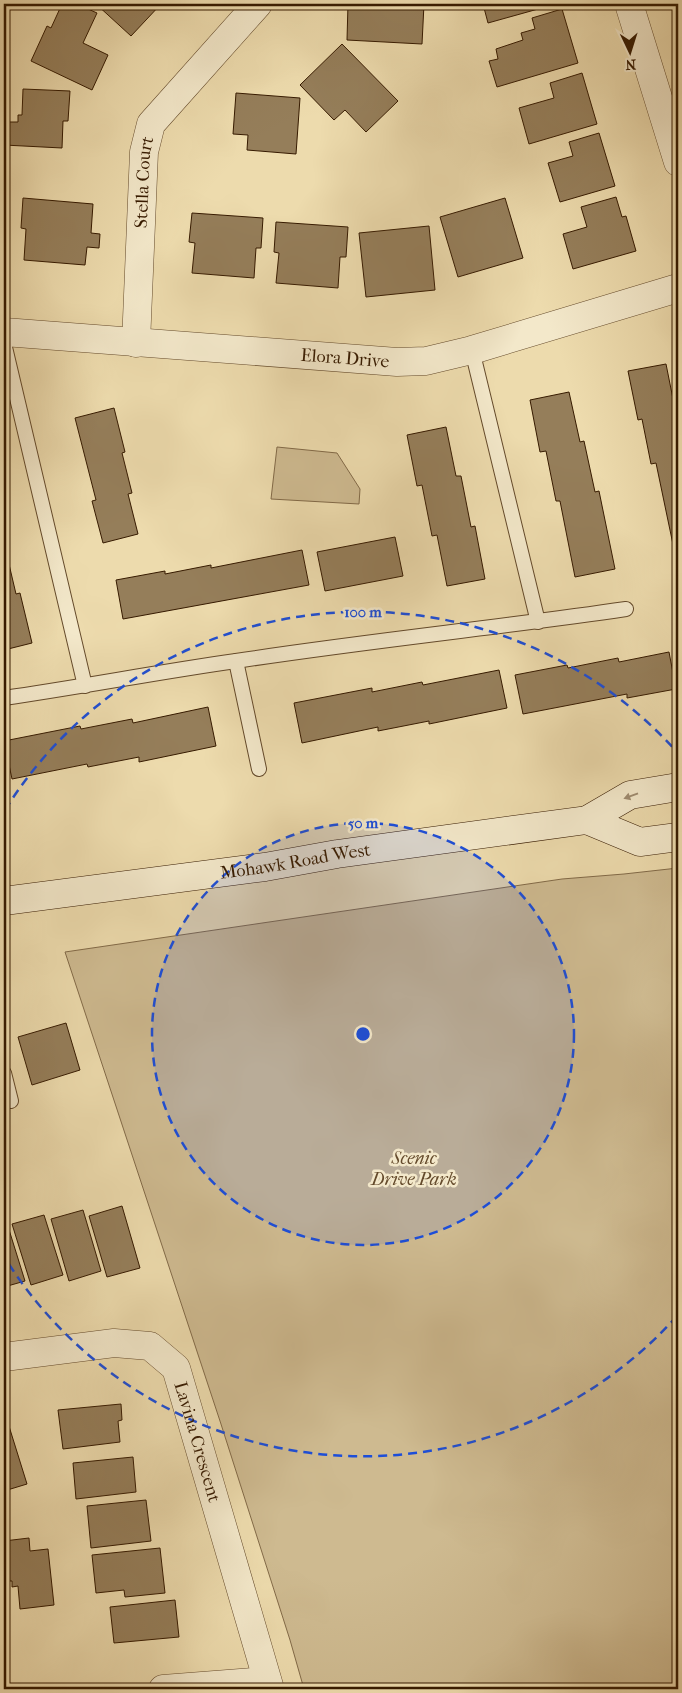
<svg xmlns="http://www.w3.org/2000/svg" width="682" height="1693" viewBox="0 0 682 1693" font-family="'IM FELL French Canon',serif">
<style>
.park{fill:#ceba90;stroke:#826a48}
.building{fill:#957e5a;stroke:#361a00}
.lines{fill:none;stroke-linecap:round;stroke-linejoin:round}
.lane-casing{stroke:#644a2b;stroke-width:16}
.street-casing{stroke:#644a2b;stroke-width:29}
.secondary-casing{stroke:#361a00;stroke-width:29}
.lane{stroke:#f3e8ca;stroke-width:14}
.street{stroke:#f3e8ca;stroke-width:28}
.secondary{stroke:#f3e8ca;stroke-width:28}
.oneway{fill:#9e8b6f}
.ring{fill:none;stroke:#1d4ed8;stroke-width:2.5;stroke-dasharray:9 6}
.labels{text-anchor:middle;stroke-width:5;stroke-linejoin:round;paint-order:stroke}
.street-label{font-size:18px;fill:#361a00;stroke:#f3e8ca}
.park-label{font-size:18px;font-style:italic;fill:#644a2b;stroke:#f3e8ca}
.centre{fill:#1d4ed8;stroke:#f3e8ca;stroke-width:2.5}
.ring-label{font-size:15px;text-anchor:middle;font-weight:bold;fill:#1d4ed8;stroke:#f3e8ca;stroke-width:5;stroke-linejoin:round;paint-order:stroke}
</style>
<rect width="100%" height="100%" fill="#eddbad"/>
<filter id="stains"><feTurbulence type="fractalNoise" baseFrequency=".004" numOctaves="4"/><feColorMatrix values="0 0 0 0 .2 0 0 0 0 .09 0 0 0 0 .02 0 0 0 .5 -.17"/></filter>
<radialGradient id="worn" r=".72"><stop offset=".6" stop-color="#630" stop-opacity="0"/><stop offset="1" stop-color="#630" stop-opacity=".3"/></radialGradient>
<g class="park">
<polygon points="277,447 337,453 360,489 359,504 271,499"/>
<polygon points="678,868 678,1689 304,1689 290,1640 220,1421 65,952 562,879 624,874"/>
</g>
<g class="building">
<polygon points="62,4 77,4 97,13 83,43 108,55 92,90 31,61 47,26 51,28"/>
<polygon points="96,4 161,4 131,36"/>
<polygon points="348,4 424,4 422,44 347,40"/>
<polygon points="483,4 556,4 488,23"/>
<polygon points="562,9 578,63 497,87 489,61 498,59 496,49 523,40 521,33 535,29 532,18"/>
<polygon points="342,44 398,101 366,132 345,110 334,120 300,85"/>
<polygon points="582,73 597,124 529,144 519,108 554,98 550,83"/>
<polygon points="23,89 70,91 68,121 63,121 62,148 4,145 4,122 18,122 18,115 22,115"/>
<polygon points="236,93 300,98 296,154 247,150 248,135 233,134"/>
<polygon points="599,133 615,186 560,202 548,163 573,156 569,142"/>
<polygon points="616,197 622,217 626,216 636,251 573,269 563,234 587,227 581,207"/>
<polygon points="23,198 93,204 91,233 100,234 99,248 87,247 85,265 24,260 26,229 21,228"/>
<polygon points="505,198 523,258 458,277 440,217"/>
<polygon points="192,213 263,218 261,248 256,248 254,278 192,273 195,243 189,242"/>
<polygon points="276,222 348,227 346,257 340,257 338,288 276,283 279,253 274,252"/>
<polygon points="429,226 435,290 366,297 359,233"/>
<polygon points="666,364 675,409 678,409 678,554 675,554 656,463 651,464 642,419 638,420 628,371"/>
<polygon points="569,392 580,442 584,441 595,492 599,491 615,569 575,577 560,501 556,501 546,451 540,452 530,400"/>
<polygon points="114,408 125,452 122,453 132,493 128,494 138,534 103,543 92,501 96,500 75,418"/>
<polygon points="446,427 456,476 461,476 471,527 475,526 485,579 447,586 437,535 432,536 422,485 417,486 407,435"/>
<polygon points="395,537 403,576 325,591 317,552"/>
<polygon points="4,543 16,594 20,593 32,643 4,650"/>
<polygon points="302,550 309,585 123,619 116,580 165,571 165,574 211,565 211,568"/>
<polygon points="669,652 676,689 627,698 627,694 523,714 515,675 567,665 568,668 618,658 619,662"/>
<polygon points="499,670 507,708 429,724 429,721 378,731 378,727 302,743 294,703 372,688 372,692 422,682 423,685"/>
<polygon points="208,707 216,746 139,762 139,757 88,767 87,764 12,779 4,741 80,726 81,729 132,719 133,723"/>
<polygon points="66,1023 80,1070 32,1085 18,1037"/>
<polygon points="122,1206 140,1268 107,1277 89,1216"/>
<polygon points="83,1210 101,1271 69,1281 51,1219"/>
<polygon points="44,1215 63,1275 31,1285 12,1224"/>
<polygon points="4,1220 6,1220 25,1281 4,1287"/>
<polygon points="121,1404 122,1420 118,1421 120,1442 63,1449 58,1410"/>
<polygon points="8,1423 27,1484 4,1491 4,1424"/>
<polygon points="133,1457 136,1492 76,1499 73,1463"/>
<polygon points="146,1500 151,1541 91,1548 87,1506"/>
<polygon points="29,1538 30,1551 48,1549 54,1605 20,1609 18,1586 12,1587 12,1581 6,1581 4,1541"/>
<polygon points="160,1548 165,1593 125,1597 124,1590 96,1593 92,1555"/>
<polygon points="175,1600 179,1637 114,1643 110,1607"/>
</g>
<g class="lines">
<g class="lane-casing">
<g id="lane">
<polyline points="4,343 85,686"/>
<polyline points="472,350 538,622"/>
<polyline points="236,661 259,769"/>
<path d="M4,698C81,687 158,672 236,661C366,641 496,628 626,609"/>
<polyline points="4,1073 11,1101"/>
</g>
</g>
<g class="street-casing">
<g id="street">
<polyline points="629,4 678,162"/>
<path id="s1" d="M4,332L397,362L426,361L472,350L678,288"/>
<path id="s2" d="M136,343L144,152L151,124L258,4"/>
<path id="s3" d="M4,1357L114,1343L150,1346L176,1368L270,1689"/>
<polyline points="163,1689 267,1681"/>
</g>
</g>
<g class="secondary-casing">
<g id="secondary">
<polyline points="587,820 640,842 678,837"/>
<path id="s4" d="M4,901L265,867L337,854L587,820L630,795L678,787"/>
</g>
</g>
<use href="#lane" class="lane"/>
<use href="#street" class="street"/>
<use href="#secondary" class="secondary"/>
</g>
<defs><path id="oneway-solid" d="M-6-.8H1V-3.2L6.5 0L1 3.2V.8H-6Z" transform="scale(1.25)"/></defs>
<use class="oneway" href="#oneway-solid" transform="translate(631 796) rotate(160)"/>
<circle cx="363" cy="1034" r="211" fill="#1d4ed8" fill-opacity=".12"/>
<g class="ring">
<circle cx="363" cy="1034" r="211"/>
<path d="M677 1316A422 422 0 0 1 5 1258M5 810A422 422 0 0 1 677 752"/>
</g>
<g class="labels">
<g class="street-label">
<text dy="6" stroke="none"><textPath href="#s2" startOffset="161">Stella Court</textPath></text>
<text dy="6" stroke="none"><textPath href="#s1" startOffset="342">Elora Drive</textPath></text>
<text dy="6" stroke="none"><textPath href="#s4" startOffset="294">Mohawk Road West</textPath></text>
<text dy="6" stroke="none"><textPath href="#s3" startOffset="258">Lavina Crescent</textPath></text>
</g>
<g class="park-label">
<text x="414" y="1164">Scenic<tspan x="414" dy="21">Drive Park</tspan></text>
</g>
</g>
<circle cx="363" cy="1034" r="8" class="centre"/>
<g class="ring-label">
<text x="363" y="617">100 m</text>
<text x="363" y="828">50 m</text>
</g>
<rect width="682" height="1693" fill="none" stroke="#eddbad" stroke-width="20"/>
<rect x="5" y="5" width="672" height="1683" fill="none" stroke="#361a00" stroke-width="2.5"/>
<rect x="10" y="10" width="662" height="1673" fill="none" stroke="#361a00"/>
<g transform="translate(630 52) rotate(176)" stroke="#f3e8ca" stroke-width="4" paint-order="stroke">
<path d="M0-4L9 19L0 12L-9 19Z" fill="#361a00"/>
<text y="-8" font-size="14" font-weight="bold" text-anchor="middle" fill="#361a00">N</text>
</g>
<rect width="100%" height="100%" filter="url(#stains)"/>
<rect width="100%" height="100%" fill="url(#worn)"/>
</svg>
